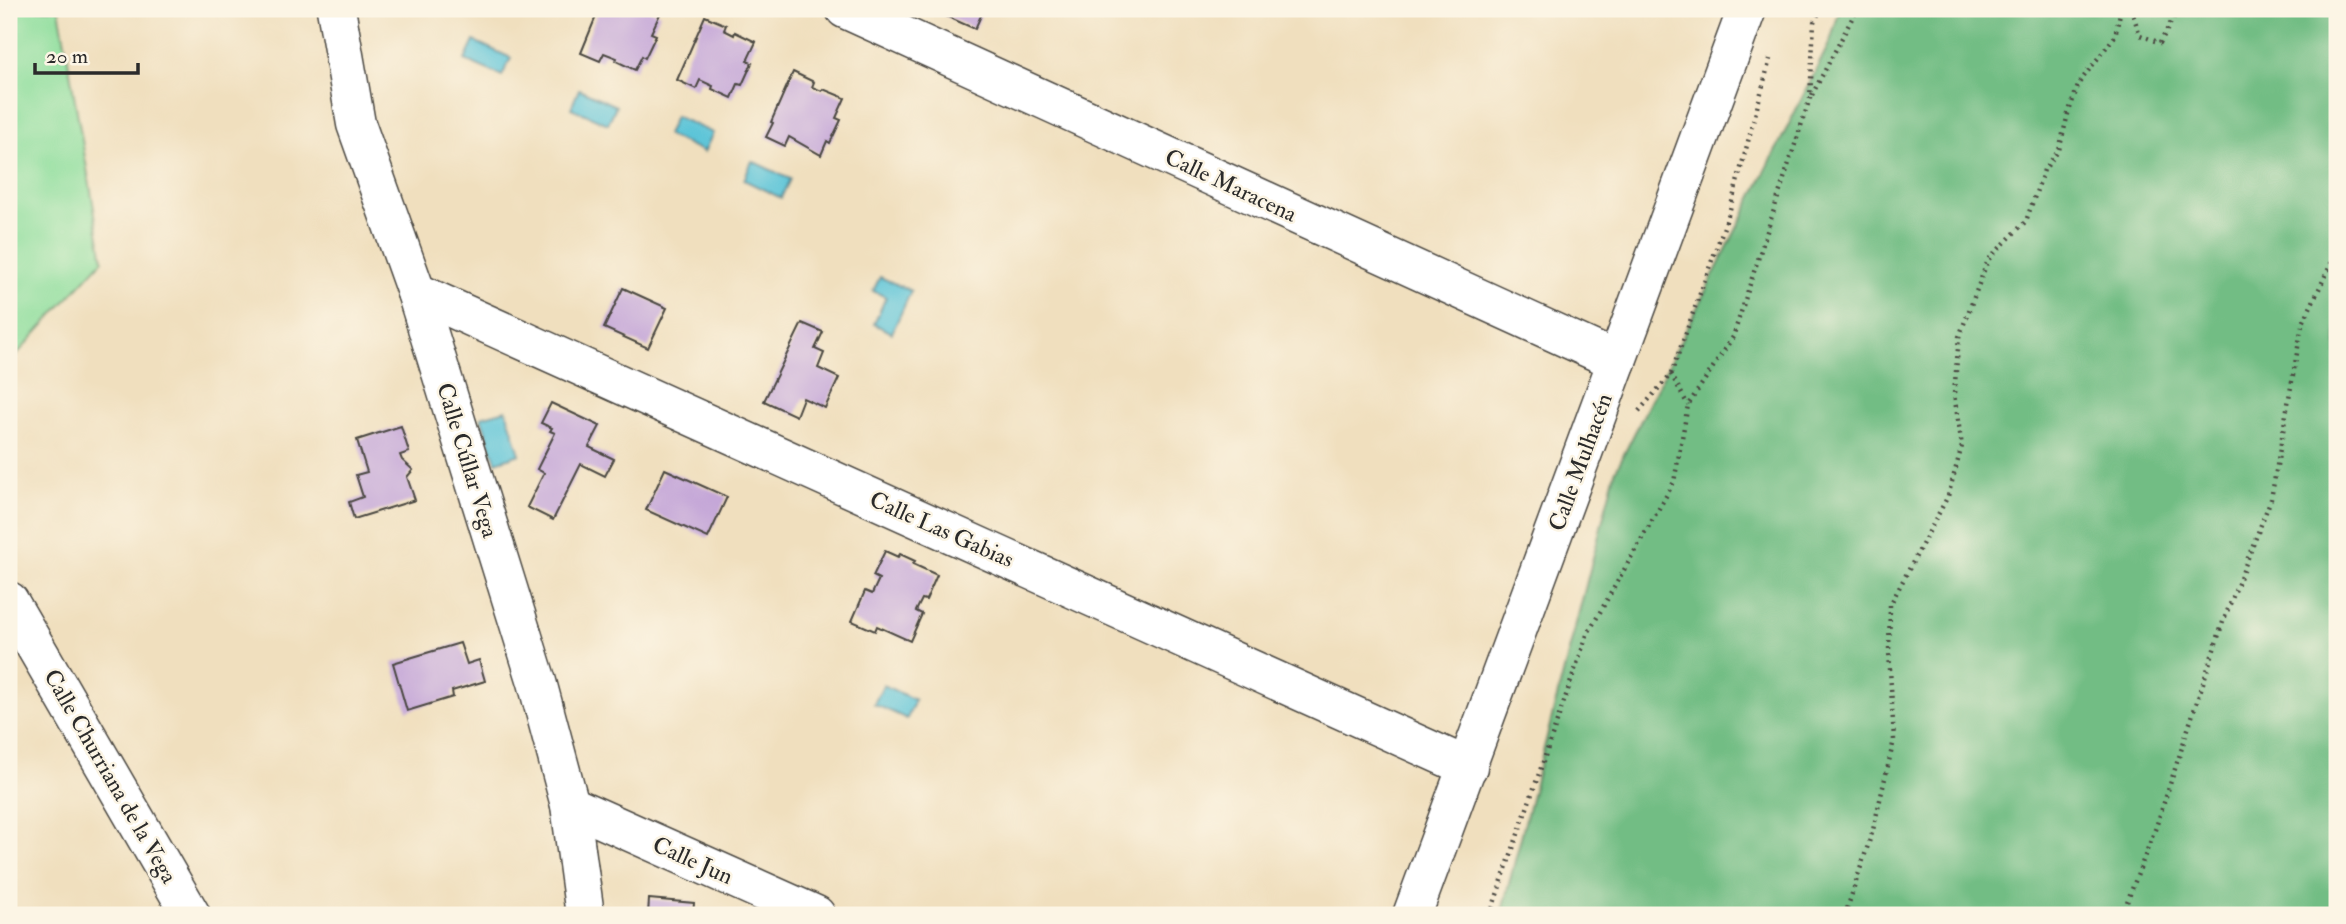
<svg xmlns="http://www.w3.org/2000/svg" width="2346" height="924" viewBox="0 0 2346 924" font-family="'IM FELL Double Pica',serif">
<style>
.green{fill:#8ede9d;stroke:#5c8464;stroke-width:2}
.forest{fill:#72bd84;stroke:#4e7458;stroke-width:2}
.water{fill:#5cc4d8;stroke:#447882;stroke-width:2}
.building{fill:#c5a7d8}
.lines{fill:none;stroke-linecap:round;stroke-linejoin:round}
.street-casing{stroke:#494641;stroke-width:41}
.path{stroke:#494641;stroke-width:4.5;stroke-dasharray:2 5;stroke-linecap:butt}
.street{stroke:#fff;stroke-width:38}
.labels{text-anchor:middle;stroke-width:5;stroke-linejoin:round;paint-order:stroke}
.street-label{font-size:23px;fill:#2b2b2b;stroke:#fcf5e5}
</style>
<rect width="100%" height="100%" fill="#fcf5e5"/>
<filter id="ink" filterUnits="userSpaceOnUse"><feTurbulence type="fractalNoise" baseFrequency=".0143" numOctaves="2"/><feDisplacementMap in="SourceGraphic" scale="14" xChannelSelector="R" yChannelSelector="G"/><feConvolveMatrix kernelMatrix="1 2 1 2 8 2 1 2 1" color-interpolation-filters="sRGB"/></filter>
<filter id="wash" filterUnits="userSpaceOnUse"><feTurbulence type="fractalNoise" baseFrequency=".00686" numOctaves="4" result="noise"/><feDisplacementMap in="SourceGraphic" scale="28" xChannelSelector="R" yChannelSelector="G"/><feGaussianBlur stdDeviation="1.57" result="paint"/><feColorMatrix in="noise" values="0 0 0 0 0 0 0 0 0 0 0 0 0 0 0 0 0 1.4 0 .05"/><feComposite in="paint" operator="in"/></filter>
<g filter="url(#wash)">
<rect width="100%" height="100%" fill="#f0dfbe"/>
<polygon class="green" points="9,9 59,9 103,260 9,363"/>
<polygon class="forest" points="1840,9 2337,9 2337,915 1501,915 1615,472 1830,42"/>
<g class="water">
<polygon points="474,41 511,58 502,76 465,60"/>
<polygon points="579,89 616,106 608,124 571,108"/>
<polygon points="675,116 713,133 704,152 667,135"/>
<polygon points="752,161 790,179 781,198 744,180"/>
<polygon points="880,277 911,291 892,333 874,324 886,297 873,291"/>
<polygon points="506,410 520,454 496,462 481,417"/>
<polygon points="883,685 915,700 907,719 874,704"/>
</g>
<g id="blocks">
<g class="building">
<polygon points="599,9 648,9 660,14 651,33 656,35 645,58 642,56 635,70 616,61 617,58 604,53 600,61 581,53"/>
<polygon points="930,9 978,9 983,11 975,29"/>
<polygon points="705,16 726,25 724,30 734,35 735,32 756,42 747,61 752,63 742,85 738,84 732,98 712,89 713,86 700,80 696,89 677,80"/>
<polygon points="793,72 814,82 812,87 822,91 823,89 845,98 836,118 841,120 830,143 827,141 821,155 789,137 785,146 766,137 773,123 771,122"/>
<polygon points="623,288 667,308 648,348 604,328"/>
<polygon points="802,323 823,332 815,349 824,353 818,368 839,378 825,408 803,398 796,416 764,401"/>
<polygon points="551,403 600,426 589,447 614,459 605,476 581,464 553,520 527,507 544,473 537,469 555,433 550,431 552,428 541,423"/>
<polygon points="401,426 409,452 400,455 402,460 413,470 407,477 415,500 354,519 349,502 363,497 356,475 367,472 357,440"/>
<polygon points="665,469 727,497 708,538 646,510"/>
<polygon points="885,551 898,557 900,554 915,561 913,564 937,575 926,600 922,599 916,611 922,614 910,641 877,626 875,631 852,621 865,591 872,594 879,579 873,576"/>
<polygon points="460,643 467,664 479,660 485,681 452,691 453,697 407,711 393,663"/>
<polygon points="649,899 694,903 693,915 648,915"/>
</g>
</g>
</g>
<g filter="url(#ink)">
<use href="#blocks" fill-opacity="0" stroke="#494641" stroke-width="2"/>
<g class="lines">
<g class="street-casing">
<g id="street">
<polyline points="336,9 356,124 416,292 537,682 570,805 585,915"/>
<polyline points="845,9 1617,361"/>
<polyline points="416,292 1468,767"/>
<polyline points="9,601 191,915"/>
<polyline points="570,805 816,915"/>
<polyline points="1412,915 1747,9"/>
</g>
</g>
<g class="path">
<polyline points="2131,9 2140,35 2160,43 2178,9"/>
<polyline points="1812,95 1857,9"/>
<polyline points="9,322 14,331"/>
<polyline points="1671,374 1688,405"/>
<polyline points="1639,411 1671,374 1729,213 1770,59"/>
<polyline points="1490,915 1587,635 1674,482 1688,405 1733,337 1810,98 1814,22 1821,9"/>
<polyline points="1845,915 1873,830 1894,740 1889,651 1890,605 1948,496 1962,446 1954,394 1959,337 1988,260 2026,221 2044,170 2059,150 2068,114 2079,83 2115,36 2121,9"/>
<polyline points="2122,915 2156,827 2223,622 2271,499 2302,325 2337,251"/>
</g>
<use href="#street" class="street"/>
</g>
</g>
<g class="labels">
<g class="street-label">
<text transform="translate(1231 185) rotate(25)" y="8">Calle Maracena</text>
<text transform="translate(468 460) rotate(73)" y="8">Calle Cúllar Vega</text>
<text transform="translate(1580 462) rotate(-70)" y="8">Calle Mulhacén</text>
<text transform="translate(942 529) rotate(24)" y="8">Calle Las Gabias</text>
<text transform="translate(111 776) rotate(60)" y="8">Calle Churriana de la Vega</text>
<text transform="translate(693 860) rotate(24)" y="8">Calle Jun</text>
</g>
</g>
<rect width="2346" height="924" fill="none" stroke="#fcf5e5" stroke-width="35"/>
<path d="M35 63v10h103v-10" fill="none" stroke="#2b2b2b" stroke-width="3.5"/>
<text x="46" y="63" font-size="21" fill="#2b2b2b" stroke="#fcf5e5" stroke-width="5" paint-order="stroke">20 m</text>
</svg>
